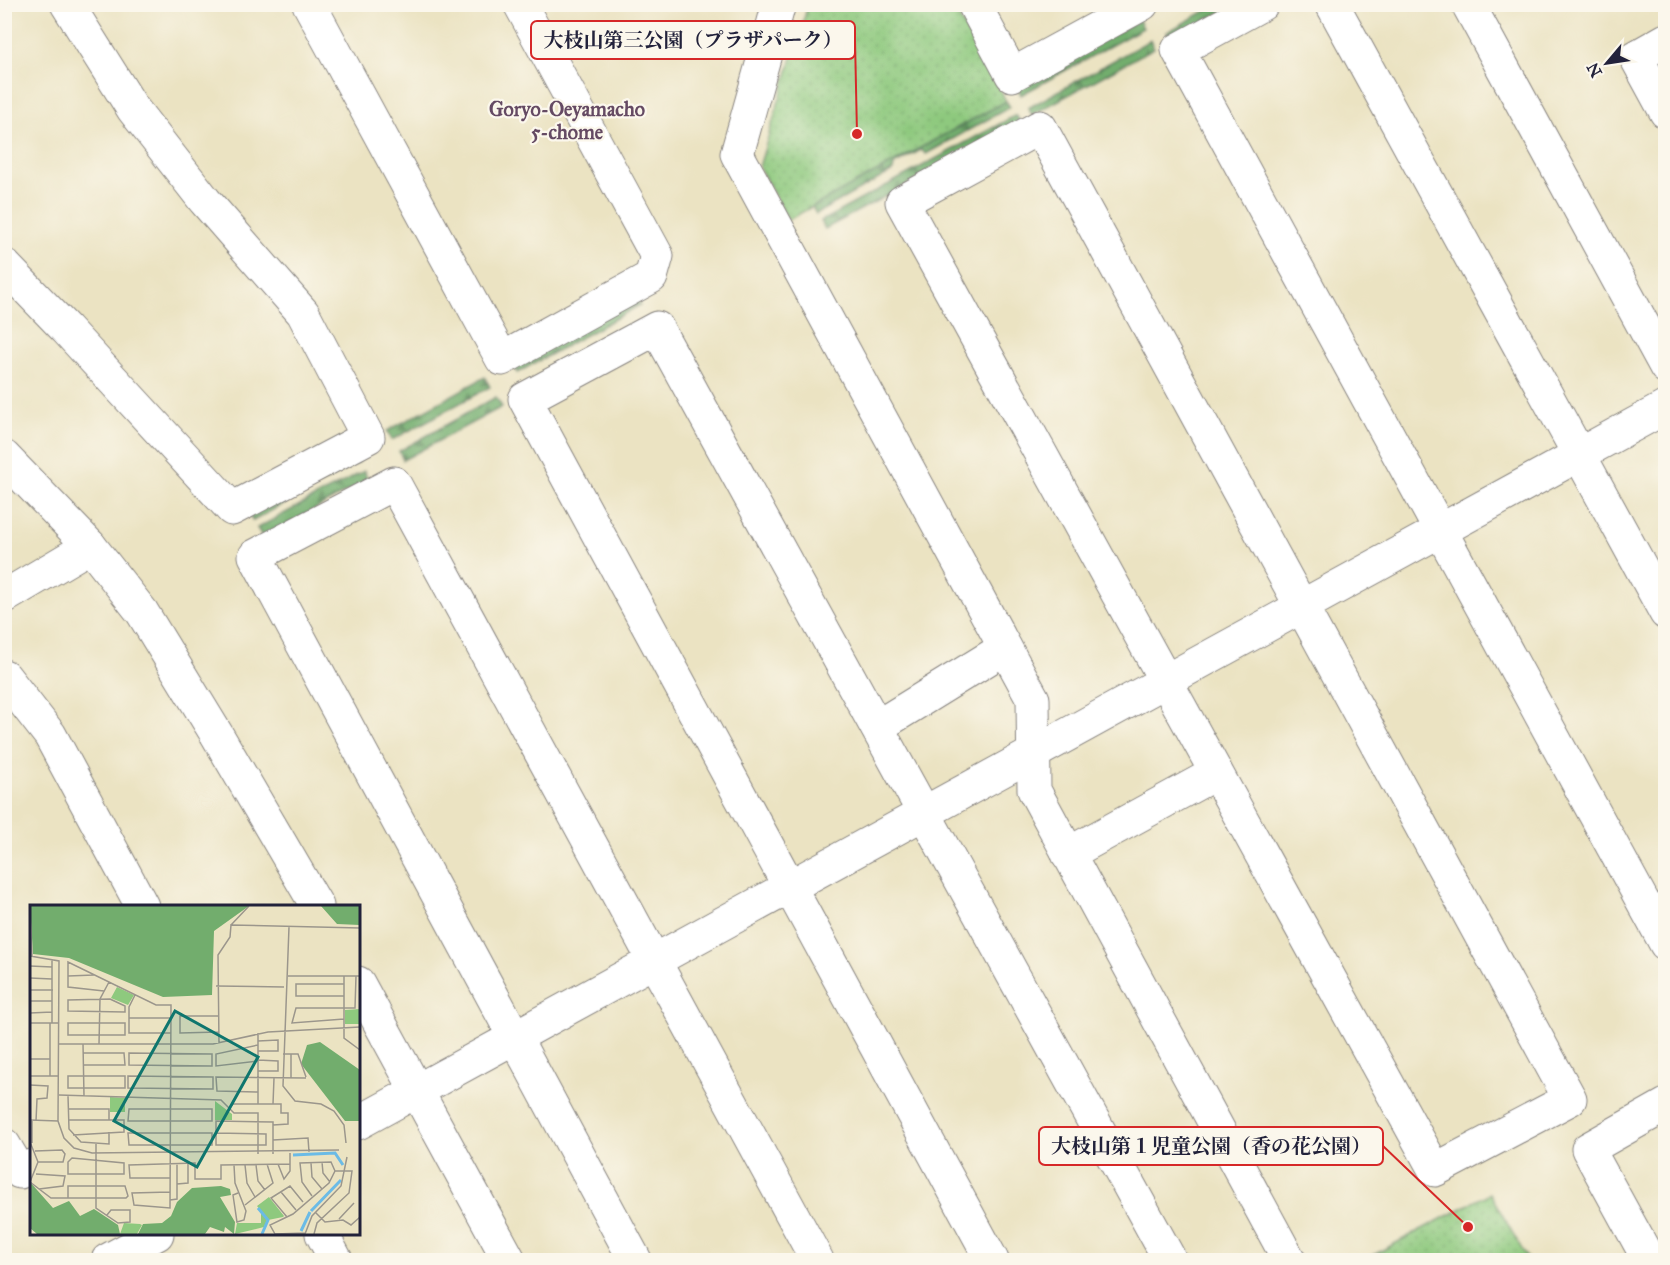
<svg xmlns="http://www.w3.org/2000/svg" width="1670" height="1265" viewBox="0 0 1670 1265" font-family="'IM FELL Great Primer','Noto Serif JP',serif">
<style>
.forest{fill:url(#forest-firs);stroke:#4a6854;stroke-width:1.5}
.park{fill:url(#park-dots);stroke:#58765c;stroke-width:1.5}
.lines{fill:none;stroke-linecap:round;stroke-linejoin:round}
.minor-casing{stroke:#86827e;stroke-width:35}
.minor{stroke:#fff;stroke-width:33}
.labels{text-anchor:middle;stroke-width:4.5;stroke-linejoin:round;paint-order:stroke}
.neighbourhood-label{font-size:20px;font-weight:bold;fill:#654a63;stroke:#fbf7ec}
.inset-river{fill:none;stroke:#6bbbe6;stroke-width:3}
.inset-road{fill:none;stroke:#9b968c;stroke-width:1.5}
.view{fill:#0f766e;fill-opacity:0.15;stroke:#0f766e;stroke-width:3}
.inset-edge{fill:none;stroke:#22223b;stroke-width:3}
.leader{fill:none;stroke:#d62828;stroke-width:2}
.callout-dot{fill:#d62828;stroke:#fbf7ec;stroke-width:2}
.callout{fill:#fbf7ec;stroke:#d62828;stroke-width:2}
.callout-label{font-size:20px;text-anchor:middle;font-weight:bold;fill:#22223b}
</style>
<defs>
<pattern id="forest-firs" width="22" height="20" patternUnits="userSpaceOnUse" patternTransform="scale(1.5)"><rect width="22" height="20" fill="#72ad6d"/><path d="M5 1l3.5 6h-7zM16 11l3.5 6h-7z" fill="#5d8c5b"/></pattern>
<pattern id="park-dots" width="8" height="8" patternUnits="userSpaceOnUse" patternTransform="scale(1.5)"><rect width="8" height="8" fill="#8ec97e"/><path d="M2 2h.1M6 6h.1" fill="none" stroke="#7aac6e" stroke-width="1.8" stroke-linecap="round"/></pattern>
</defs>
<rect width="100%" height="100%" fill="#fbf7ec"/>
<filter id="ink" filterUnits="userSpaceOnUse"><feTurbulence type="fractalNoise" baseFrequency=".0167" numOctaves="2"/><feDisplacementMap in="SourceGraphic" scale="12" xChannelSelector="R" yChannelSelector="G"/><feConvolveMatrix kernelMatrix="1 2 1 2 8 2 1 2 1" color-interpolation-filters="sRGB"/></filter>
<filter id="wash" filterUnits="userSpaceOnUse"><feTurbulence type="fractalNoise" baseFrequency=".008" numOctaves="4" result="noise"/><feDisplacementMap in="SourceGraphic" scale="24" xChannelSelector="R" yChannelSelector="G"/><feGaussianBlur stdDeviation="1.35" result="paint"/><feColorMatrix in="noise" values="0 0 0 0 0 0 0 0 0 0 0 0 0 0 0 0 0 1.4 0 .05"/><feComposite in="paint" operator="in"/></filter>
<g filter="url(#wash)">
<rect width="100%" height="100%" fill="#ebe3c2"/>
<g class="forest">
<polygon points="1216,5 1234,5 1171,39 1167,32"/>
<polygon points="1139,20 1143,28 1021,95 1017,87"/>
<polygon points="1150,40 1154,48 1032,115 1028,108"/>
<polygon points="1006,101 1010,107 926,154 921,150 894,165 893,171 816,214 812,207"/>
<polygon points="1016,115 1021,123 825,229 821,221"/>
<polygon points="635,295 640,305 517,373 512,364"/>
<polygon points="485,377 490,387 392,440 387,431"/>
<polygon points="496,397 502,407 403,460 399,451"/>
<polygon points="354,453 359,462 253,521 247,511"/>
<polygon points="364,471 368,480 263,538 257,528"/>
</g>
<g class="park">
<polygon points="808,5 952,5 1006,101 788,220 759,167"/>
<polygon points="1490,1193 1528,1260 1364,1260"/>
</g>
</g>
<g filter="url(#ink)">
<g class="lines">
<g class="minor-casing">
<g id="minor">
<polyline points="309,4 502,359 651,277 657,256 520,4"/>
<polyline points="779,4 737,154 1033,699 1034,790 1289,1260"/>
<polyline points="974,4 1012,75 1142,4"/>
<polyline points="1262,4 1178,50 1666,944"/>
<polyline points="1332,4 1666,613"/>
<polyline points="1468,4 1666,367"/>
<polyline points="1666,40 1636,57 1666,112"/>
<polygon points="1040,127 1570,1099 1435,1170 902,202"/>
<polyline points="4,265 66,329 232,509 368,437 303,313 205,201 133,109 67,4"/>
<polyline points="4,457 90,546 142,612 217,735 317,906"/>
<polyline points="4,597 90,546"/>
<polyline points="4,676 50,735 142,906"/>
<polyline points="877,727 1005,648"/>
<polyline points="1068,854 1216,773"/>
<polyline points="358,983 509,1260"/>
<polyline points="358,1123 1666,407"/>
<polyline points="4,1145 20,1172 32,1166"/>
<polyline points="322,1234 336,1260"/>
<polyline points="108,1260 157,1234"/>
<polyline points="635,1260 255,556 394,483 817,1260"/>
<polyline points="992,1260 525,399 657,328 1170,1260"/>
<polyline points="1649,1260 1588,1149 1666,1105"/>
</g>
</g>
<use href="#minor" class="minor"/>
</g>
</g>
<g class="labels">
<g class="neighbourhood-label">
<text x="567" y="116">Goryo-Oeyamacho<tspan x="567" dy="23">5-chome</tspan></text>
</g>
</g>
<g transform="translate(30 905)">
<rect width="330" height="330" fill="#ebe3c2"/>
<path d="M231,307L237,315L234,322L205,329L207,318H231Z" fill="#8ec97e"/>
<path d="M0,1H251H219L184,26L182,90L133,92L39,53L3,49ZM291,1H330V20L307,19ZM290,137L330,165V216H315L271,159L277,140ZM0,277L23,303L39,296L50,311L64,304L88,320L90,329H7L0,323ZM191,281L200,284L201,290L190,292L205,317L204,329L195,322L194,327L180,322L175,329H108L113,319L132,318L141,311L147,297L162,283Z" fill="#72ad6d"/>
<path d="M87,82L104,90L98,100L81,93ZM330,104V119H315V105ZM80,192L95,193V207H80ZM185,196L202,209V215H185ZM239,292L254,311L253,312L238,315L227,301ZM94,318L110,319L112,320L107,329H90Z" fill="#8ec97e"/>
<path class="inset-river" d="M263,250L305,248L313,260M228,303L238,315L232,329M281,306L311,275M271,326L280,307"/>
<path class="inset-road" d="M0,6L2,51M201,20L219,1M259,22L253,181L265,196L291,199L304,206L314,220L316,238M0,51L29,56L28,216L34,233L44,243L62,248L309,245M0,61L22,62M38,71L64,70M258,71H330M314,71V133L330,145M0,73L22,74M186,81L254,82M0,85H23M74,86L38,82V57L126,100H141L140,303L104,300L102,288L140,287M105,90L99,102V128H141M314,91H266V79H314M80,94L95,101V107L38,106V95ZM0,96H22M0,108L22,107M188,111H150V128L189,127M99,113H141M314,114L262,118L266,103H325L326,71M0,118H29M22,118V54M38,118H95V130H38ZM189,138L188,50L200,32L201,20L330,23M29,139H183L238,127L330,122M53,139L54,191M69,139L70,94L79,77M228,146H248V135L228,136M53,148H94L95,160H54M99,148L182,149V161L99,160ZM253,149H268L276,172M261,149V173M0,154H20M228,156L186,161V149L228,140M228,166H248V156L228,155M0,171H29M20,171V118M38,171H95V183H38ZM98,171L183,172V184L98,183ZM0,180L18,181L17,193L7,194L6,216M228,187L187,186L186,172L276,173M29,190L191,195L204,208H228V249M38,191L39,224L51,237L79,239V227M228,199V128M243,199L244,173M199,203L203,199H251V208H258V219L243,220M99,204H182V216H98ZM0,215L28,216M38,215H79V204H38M98,228H182V240H99ZM186,228L236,229V240H186V216L243,217V249M43,230L94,227V215H79M243,235L278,233L279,247M0,237L8,257L0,277L21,293H96L98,291L95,281H38V293M2,238V215M66,239V303L88,318L100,317V305H81L77,310M5,246L32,245L35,249L33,257H8M42,253L94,258V269H38V257ZM292,257L293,268L300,277M281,258L282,272L292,284M248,259L254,274L260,266V248M204,260L205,278L216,306L214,315L207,317L203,290L208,288M215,260L217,278L225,292M226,260L228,276L235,285M6,269L35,271L33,281L9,284M140,273H100L99,260L165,258V274H191V260L260,259M147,279L158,278V258M251,287L266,305M282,291L272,277L270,258L301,257L305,266M140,295L147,294V258M215,300L243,278L237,259M285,307L295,317L313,315L321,320L330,312M257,312L241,293L260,281L273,297M309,314L324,298M275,328L245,329L240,320L263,309L299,278L305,266H322L319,288L287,318L284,329M275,329L282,311L311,281L317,252"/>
<path class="view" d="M145,106L228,152L167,262L84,216Z"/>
<rect width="330" height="330" class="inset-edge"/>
</g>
<path class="leader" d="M857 134L855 40M1468 1227L1383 1146"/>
<g class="callout-dot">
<circle cx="857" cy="134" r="6"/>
<circle cx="1468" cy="1227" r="6"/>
</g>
<g class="callout">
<rect x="531" y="21" width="324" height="38" rx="6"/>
<rect x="1039" y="1127" width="344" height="38" rx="6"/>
</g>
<g class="callout-label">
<text x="693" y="47">大枝山第三公園（プラザパーク）</text>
<text x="1211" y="1153">大枝山第１児童公園（香の花公園）</text>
</g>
<rect width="1670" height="1265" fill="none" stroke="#fbf7ec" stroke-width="24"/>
<g transform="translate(1607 63) rotate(241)" stroke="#fbf7ec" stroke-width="4.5" paint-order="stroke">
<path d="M0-4.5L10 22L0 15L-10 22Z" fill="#22223b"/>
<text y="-9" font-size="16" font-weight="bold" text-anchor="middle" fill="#22223b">N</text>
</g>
</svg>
